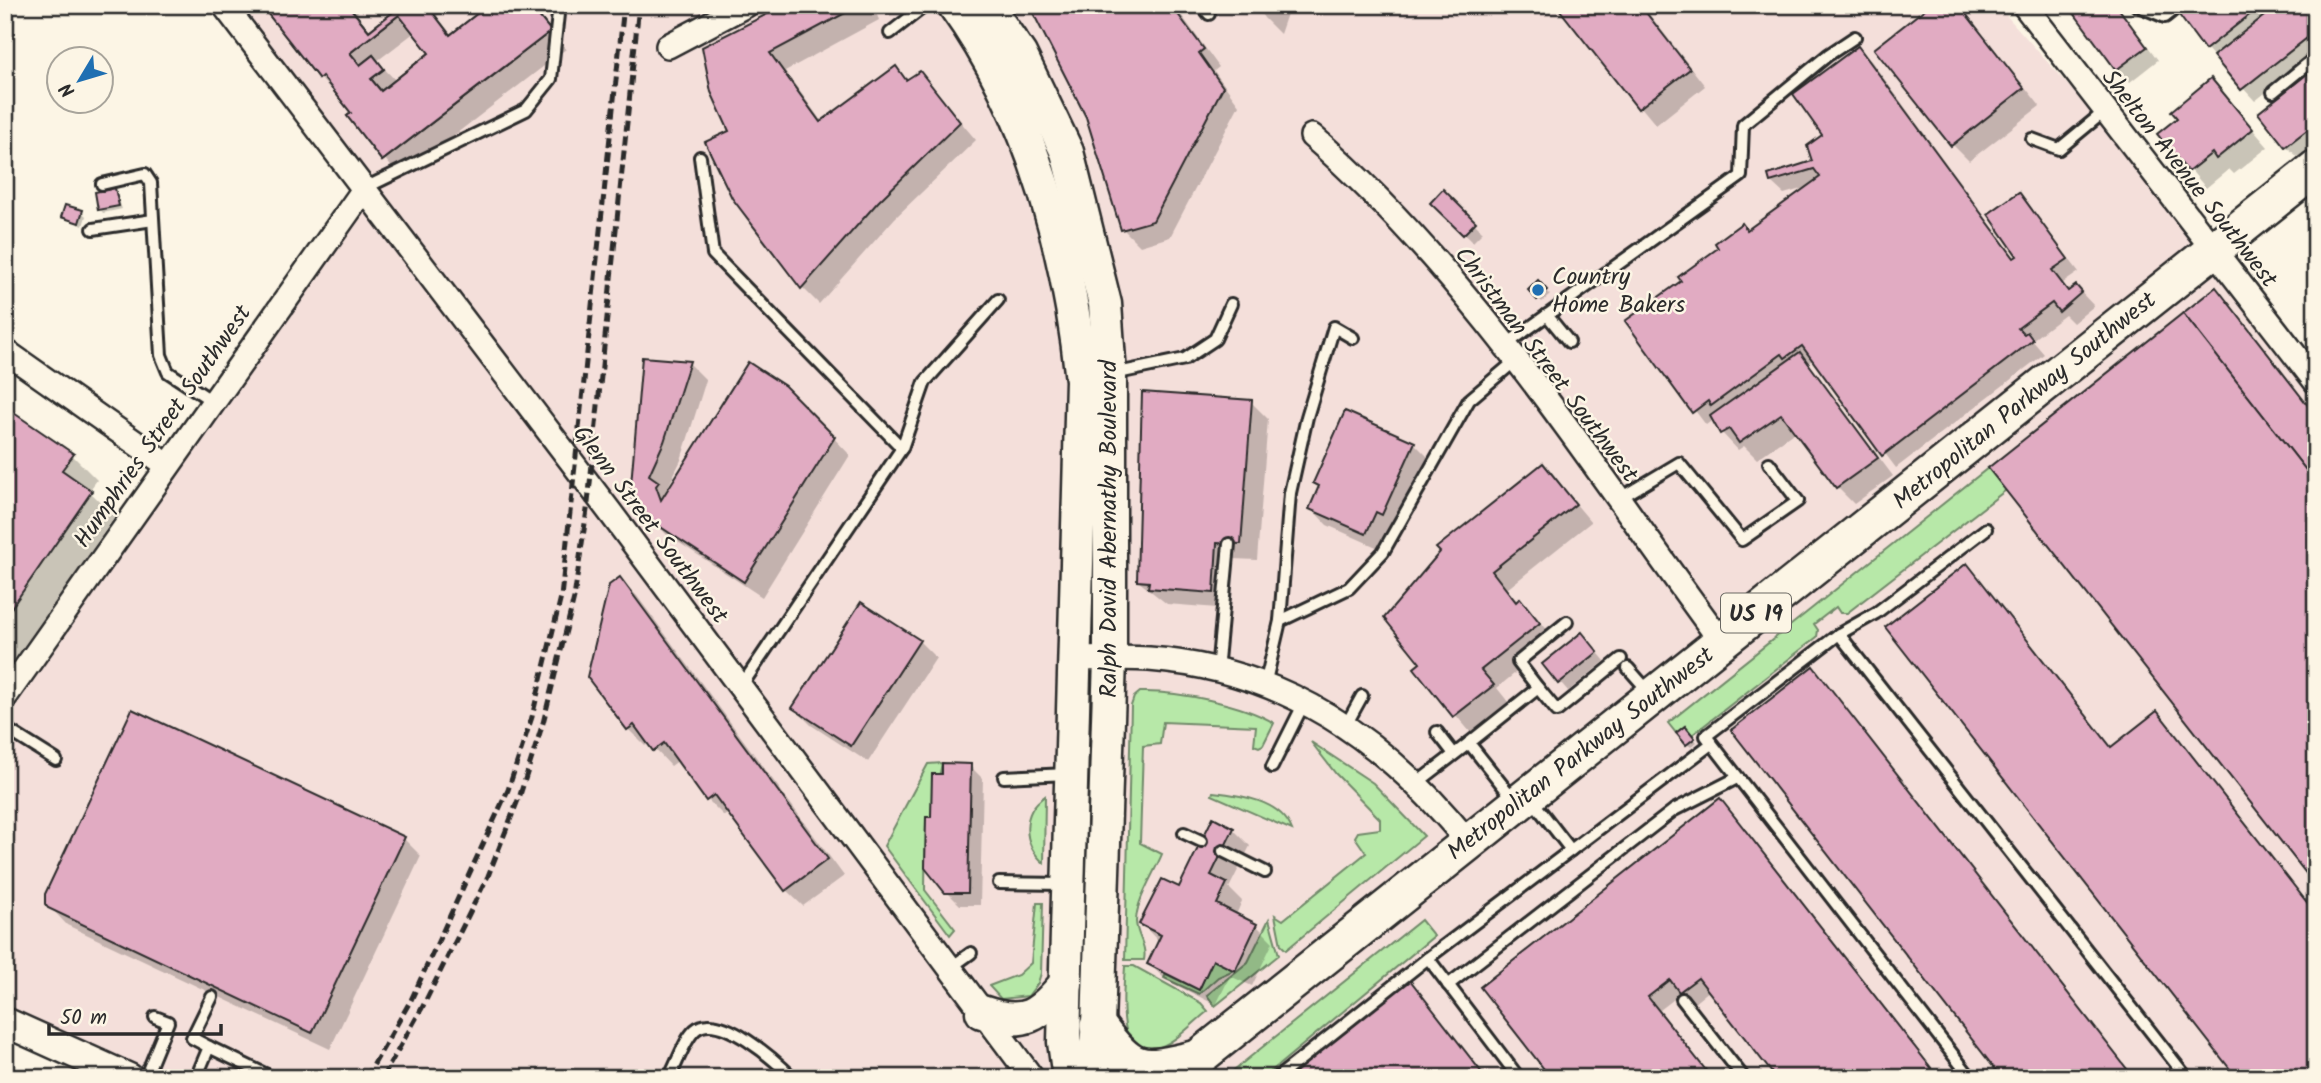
<svg xmlns="http://www.w3.org/2000/svg" width="2321" height="1083" viewBox="0 0 2321 1083" font-family="Kalam,sans-serif">
<style>
.built{fill:#f4dfda}
.green{fill:#b7e8a8;stroke:#718a6a;stroke-width:2}
.shadow{fill:#0003;fill-rule:evenodd}
.building{fill:#e1abc2;stroke:#2b2b2b;stroke-width:2;fill-rule:evenodd}
.lines{fill:none;stroke-linecap:round;stroke-linejoin:round}
.service-casing{stroke:#2b2b2b;stroke-width:16}
.minor-casing{stroke:#2b2b2b;stroke-width:28}
.tertiary-casing{stroke:#2b2b2b;stroke-width:33}
.secondary-casing{stroke:#2b2b2b;stroke-width:37}
.primary-casing{stroke:#2b2b2b;stroke-width:40}
.service{stroke:#fcf5e5;stroke-width:10}
.minor{stroke:#fcf5e5;stroke-width:23}
.tertiary{stroke:#fcf5e5;stroke-width:28}
.secondary{stroke:#fcf5e5;stroke-width:32}
.primary{stroke:#fcf5e5;stroke-width:35}
.rail{stroke:#2b2b2b;stroke-width:5;stroke-dasharray:10 5;stroke-linecap:butt}
.poi-dot{fill:#1f6fb2;stroke:#fcf5e5;stroke-width:2.5}
.labels{text-anchor:middle;stroke-width:5;stroke-linejoin:round;paint-order:stroke}
.shield{fill:#fcf5e5;stroke:#6a6863;stroke-width:2}
.shield-label{font-size:23px;font-weight:bold;fill:#2b2b2b}
.street-label{font-size:24px;fill:#2b2b2b;stroke:#fcf5e5}
.poi-label{font-size:24px;fill:#2b2b2b;stroke:#fcf5e5;text-anchor:start}
</style>
<rect width="100%" height="100%" fill="#fcf5e5"/>
<filter id="ink" filterUnits="userSpaceOnUse"><feTurbulence type="fractalNoise" baseFrequency=".0143" numOctaves="2"/><feDisplacementMap in="SourceGraphic" scale="14" xChannelSelector="R" yChannelSelector="G"/><feConvolveMatrix kernelMatrix="1 2 1 2 8 2 1 2 1" color-interpolation-filters="sRGB"/></filter>
<g filter="url(#ink)">
<polygon class="built" points="227,5 1997,5 2209,244 2316,380 2316,1078 108,1078 5,1032 5,719 368,189"/>
<g class="green">
<polygon points="1988,468 2006,490 1847,613 1840,613 1836,607 1814,624 1818,630 1817,637 1692,735 1685,726 1676,733 1668,723"/>
<path d="M1140,692C1177,691 1243,704 1274,723L1263,745L1259,747L1254,745L1256,726L1163,722L1160,744L1143,746L1140,843L1162,854C1154,874 1136,900 1136,922C1137,937 1147,945 1144,960H1125L1131,706L1134,697Z"/>
<polygon points="1311,742 1373,783 1424,836 1286,950 1281,945 1275,915 1283,920 1366,853 1355,837 1358,832 1380,829 1380,819 1336,774"/>
<polygon points="942,763 931,817 926,817 925,890 955,929 950,935 884,846 928,764"/>
<path d="M1213,792C1240,795 1281,800 1292,830L1212,795Z"/>
<path d="M1045,796L1044,863C1022,844 1021,812 1045,796Z"/>
<polygon points="1037,903 1043,903 1041,973 1038,983 1028,996 1001,999 989,986 1018,975 1031,963"/>
<polygon points="1269,919 1279,955 1215,1006 1207,995 1248,962"/>
<polygon points="1421,920 1434,936 1263,1078 1224,1078"/>
<polygon points="1213,960 1234,970 1218,977 1199,994 1164,978 1166,974 1199,990"/>
<path d="M1125,966H1134L1201,1003L1208,1011C1194,1022 1177,1041 1160,1047C1113,1066 1124,989 1125,966Z"/>
</g>
<g class="shadow">
<path d="M264,5H359L357,15L371,32L396,12L390,5H451L437,16L452,35L491,5H532L566,49L400,177L349,116L353,113L320,78ZM415,32L432,53L396,81L377,61Z"/>
<polygon points="452,5 469,5 459,13"/>
<polygon points="790,5 873,5 879,20 785,71 822,122 895,68 908,81 919,73 976,140 895,218 819,304 803,288 733,197 731,132"/>
<polygon points="1031,5 1174,5 1219,67 1214,71 1239,105 1170,237 1140,246 1123,229 1088,116"/>
<polygon points="1255,5 1290,5 1280,34 1264,18"/>
<polygon points="1556,5 1642,5 1705,86 1656,125"/>
<polygon points="1933,5 1960,5 2040,106 1969,161 1952,144"/>
<polygon points="2070,5 2117,5 2158,60 2130,82"/>
<polygon points="2194,5 2316,5 2316,53 2255,101 2207,49"/>
<polygon points="1858,48 1871,61 2016,259 2020,256 2019,194 2079,272 2063,283 2070,292 2076,287 2094,306 2073,323 2065,315 2032,340 2044,354 1896,468 1814,359 1808,363 1893,476 1854,504 1837,487 1796,431 1757,459 1744,446 1738,450 1722,433 1714,419 1706,425 1628,322 1808,187 1784,194 1771,182 1814,163"/>
<polygon points="2316,69 2316,145 2299,158 2286,146"/>
<polygon points="2211,81 2268,147 2234,174 2229,169 2206,188 2160,134 2180,118"/>
<polygon points="115,190 122,209 103,213 100,209"/>
<polygon points="1443,192 1483,232 1473,242 1432,203"/>
<polygon points="82,212 86,216 83,226 63,217"/>
<polygon points="1538,283 1550,295 1542,302 1531,290"/>
<polygon points="2216,289 2232,306 2316,414 2316,885"/>
<polygon points="689,363 706,380 681,460 666,491 802,405 850,455 762,597 666,534 632,496"/>
<polygon points="1251,402 1268,419 1257,560 1233,559 1230,609 1167,604 1138,581"/>
<polygon points="5,409 72,455 97,480 89,491 115,516 10,670 5,666"/>
<polygon points="1414,443 1431,460 1383,550 1327,525 1311,508 1320,488 1315,483"/>
<polygon points="1543,465 1591,522 1507,589 1518,602 1520,600 1537,617 1555,640 1497,688 1509,703 1471,733 1416,668 1422,664"/>
<polygon points="1967,566 2112,748 2157,713 2316,913 2316,1078"/>
<polygon points="620,579 637,596 844,876 803,906 786,890 730,813 724,816 708,800 679,760 671,766 649,743 645,746 628,729"/>
<polygon points="919,641 936,658 868,762 811,725 794,708"/>
<polygon points="1590,643 1605,661 1568,691 1545,664"/>
<polygon points="1813,669 1825,681 2134,1078 2005,1078"/>
<polygon points="1689,732 1697,742 1691,747 1687,744"/>
<polygon points="970,766 983,779 980,905 960,905 947,892 933,819 943,776"/>
<polygon points="1720,800 1733,813 1940,1078 1767,1078 1774,1072 1710,990 1693,1004 1682,993 1660,1010 1712,1078 1553,1078"/>
<polygon points="1233,829 1250,846 1229,888 1242,901 1236,915 1256,925 1273,942 1252,986 1230,976 1216,1005 1166,980 1149,964 1158,941 1142,924 1180,890"/>
<polygon points="404,839 421,856 330,1049 67,925 50,907"/>
<polygon points="1410,983 1487,1078 1289,1078"/>
</g>
<g class="building">
<path d="M261,5H348L369,31L393,12L388,5H427L450,35L488,5H530L551,31L382,161L347,116L351,113L322,76L319,79ZM399,15L429,53L381,91L371,79L384,69L373,55L360,65L350,53Z"/>
<path d="M261,5H348L369,31L393,12L388,5H427L450,35L488,5H530L551,31L382,161L347,116L351,113L322,76L319,79ZM399,15L429,53L381,91L371,79L384,69L373,55L360,65L350,53Z"/>
<polygon points="785,5 860,5 770,53 820,122 896,66 906,80 920,71 960,122 878,202 801,289 732,198 705,142 729,131 711,92 702,47"/>
<polygon points="1029,5 1171,5 1204,49 1199,53 1223,87 1153,221 1121,230 1086,117"/>
<polygon points="1556,5 1640,5 1690,69 1638,109"/>
<polygon points="1930,5 1959,5 2024,88 1951,146 1874,49"/>
<polygon points="2068,5 2116,5 2147,47 2116,70"/>
<polygon points="2191,5 2262,5 2205,50 2179,15"/>
<polygon points="2278,5 2316,5 2316,31 2241,90 2213,56"/>
<polygon points="1858,46 2014,258 2017,256 1988,214 2019,192 2068,259 2052,270 2068,291 2076,285 2082,292 2059,312 2052,303 2018,328 2024,334 2027,332 2033,340 1882,456 1802,346 1785,358 1782,354 1711,406 1708,401 1692,413 1625,321 1681,281 1678,277 1718,248 1715,243 1742,223 1747,230 1820,177 1814,169 1770,182 1768,175 1812,161 1807,146 1822,135 1793,94"/>
<polygon points="2316,67 2316,123 2285,147 2258,113"/>
<polygon points="2211,78 2253,129 2216,159 2212,153 2188,172 2157,134 2177,118 2171,111"/>
<polygon points="115,188 119,206 98,210 95,192"/>
<polygon points="1443,189 1476,222 1463,235 1430,203"/>
<polygon points="65,205 83,210 79,223 61,217"/>
<polygon points="1538,280 1547,290 1537,300 1528,290"/>
<polygon points="2216,287 2316,416 2316,483 2183,313"/>
<polygon points="2183,313 2316,483 2316,886 1988,468"/>
<polygon points="1800,352 1878,458 1836,488 1781,414 1739,443 1729,429 1720,434 1710,416"/>
<polygon points="642,357 690,361 664,442 649,475 659,482 656,486 661,500 748,362 785,386 835,437 744,582 647,518 630,496"/>
<polygon points="1142,392 1252,400 1241,544 1217,543 1214,593 1148,588 1149,582 1137,581"/>
<polygon points="5,407 74,454 62,470 92,491 5,617"/>
<polygon points="1345,411 1415,442 1382,515 1376,512 1366,534 1309,509 1319,486 1313,483"/>
<polygon points="1543,463 1576,504 1492,571 1516,602 1520,598 1540,623 1481,670 1494,685 1453,717 1414,668 1420,663 1384,618 1440,552 1436,548"/>
<polygon points="1967,563 2111,747 2157,711 2316,914 2316,1078 2237,1078 1885,627"/>
<polygon points="620,577 828,859 785,891 714,795 706,801 664,743 653,751 634,725 627,730 587,677 609,585"/>
<polygon points="861,602 920,640 851,746 792,708"/>
<polygon points="1582,632 1598,652 1558,684 1542,664"/>
<polygon points="1813,666 2134,1078 2002,1078 1731,730"/>
<polygon points="132,709 405,837 312,1033 48,908 45,904 45,894"/>
<polygon points="1685,726 1695,738 1686,745 1676,733"/>
<polygon points="942,763 971,764 968,893 945,893 925,868 926,817 931,817 932,774 942,774"/>
<polygon points="1720,798 1939,1078 1776,1078 1698,978 1679,992 1670,980 1648,997 1712,1078 1551,1078 1480,987"/>
<polygon points="1213,817 1234,828 1211,875 1227,883 1217,904 1257,924 1235,971 1213,960 1199,990 1147,964 1161,935 1139,924 1162,879 1179,887"/>
<polygon points="1410,980 1486,1078 1287,1078"/>
</g>
<g class="lines">
<g class="service-casing">
<g id="service">
<polyline points="1202,5 1209,14"/>
<polyline points="2136,5 2165,17 2180,5"/>
<polyline points="890,33 926,5"/>
<polyline points="2273,92 2316,57"/>
<polyline points="2032,139 2059,149 2105,111"/>
<polyline points="700,157 713,254 902,448 740,688"/>
<polyline points="102,184 145,174 151,183 161,355 168,372 212,401"/>
<polyline points="365,188 526,110 551,79 559,5"/>
<polyline points="93,229 153,220"/>
<polyline points="1547,315 1569,342"/>
<polyline points="1504,346 1741,176 1743,125 1828,55 1855,37"/>
<polyline points="1113,374 1185,359 1215,339 1231,304"/>
<polyline points="902,448 925,382 998,300"/>
<polyline points="1617,500 1679,463 1742,540 1798,501 1769,463"/>
<polyline points="1280,621 1290,493 1307,417 1334,327 1353,338"/>
<polyline points="1839,634 2187,1078"/>
<polyline points="1628,668 1650,693"/>
<polyline points="1217,671 1229,544"/>
<polyline points="1265,685 1280,621 1349,588 1383,552 1469,400 1515,361"/>
<polyline points="1538,688 1557,711 1621,659"/>
<polyline points="1346,725 1362,696"/>
<polyline points="5,728 56,760"/>
<polyline points="1437,732 1454,754"/>
<polyline points="1272,767 1304,703"/>
<polyline points="1004,777 1068,774"/>
<polyline points="1417,783 1469,743"/>
<polyline points="1532,800 1571,850 1711,744"/>
<polyline points="1515,801 1469,743 1538,688 1518,662 1567,622"/>
<polyline points="1184,833 1201,841"/>
<polyline points="1223,851 1265,872"/>
<polyline points="999,883 1066,884"/>
<polyline points="1428,958 1519,1078"/>
<polyline points="950,968 971,953"/>
<polyline points="1448,985 1674,810 1737,778"/>
<polyline points="1682,999 1744,1078"/>
<polyline points="209,1047 192,1038 212,997"/>
<polyline points="145,1078 168,1022 155,1017"/>
<polyline points="196,1078 209,1047 273,1078"/>
<path d="M669,1078C677,1064 684,1040 695,1030C719,1009 777,1062 793,1078"/>
<polyline points="1277,1078 1428,958 1571,850"/>
<polyline points="1971,1078 1706,736 1839,634 1876,613 1986,529"/>
</g>
</g>
<g class="minor-casing">
<g id="minor">
<polyline points="224,5 610,512 1032,1078"/>
<polyline points="2024,5 2316,382"/>
<polyline points="668,46 746,5"/>
<path d="M1312,136C1473,276 1594,469 1721,641"/>
<polyline points="5,351 167,465"/>
<path d="M1074,659C1098,659 1124,657 1149,659C1284,669 1385,739 1468,842"/>
<polyline points="5,697 365,188"/>
</g>
</g>
<g class="tertiary-casing">
<polyline id="tertiary" points="5,1022 129,1078"/>
</g>
<g class="secondary-casing">
<g id="secondary">
<path d="M954,5C1032,113 1068,249 1082,380L1064,1042L1069,1078"/>
<polyline points="986,5 1020,54 1067,152 1105,304 1110,375 1110,659 1098,1026 1092,1078"/>
<path d="M982,1012C1025,1027 1039,1016 1066,983"/>
</g>
</g>
<g class="primary-casing">
<g id="primary">
<path d="M1098,1026C1134,1075 1141,1071 1198,1058"/>
<polyline points="1173,1078 2316,168"/>
</g>
</g>
<use href="#service" class="service"/>
<use href="#minor" class="minor"/>
<use href="#tertiary" class="tertiary"/>
<use href="#secondary" class="secondary"/>
<use href="#primary" class="primary"/>
<g class="rail">
<polyline points="366,1078 411,1000 508,790 532,717 561,597 624,5"/>
<polyline points="382,1078 422,1008 488,876 520,795 543,723 574,598 588,503 639,5"/>
</g>
</g>
</g>
<circle class="poi-dot" cx="1538" cy="290" r="7"/>
<g class="labels">
<rect class="shield" x="1721" y="593.5" width="70" height="39" rx="5"/>
<g class="shield-label">
<text x="1756" y="621">US 19</text>
</g>
<g class="street-label">
<text transform="translate(2190 178) rotate(52)" y="8">Shelton Avenue Southwest</text>
<text transform="translate(1547 364) rotate(53)" y="8">Christman Street Southwest</text>
<text transform="translate(2024 400) rotate(-39)" y="8">Metropolitan Parkway Southwest</text>
<text transform="translate(162 426) rotate(-55)" y="8">Humphries Street Southwest</text>
<text transform="translate(651 524) rotate(53)" y="8">Glenn Street Southwest</text>
<text transform="translate(1108 529) rotate(-90)" y="8">Ralph David Abernathy Boulevard</text>
<text transform="translate(1580 753) rotate(-38)" y="8">Metropolitan Parkway Southwest</text>
</g>
<g class="poi-label">
<text x="1552" y="284">Country<tspan x="1552" dy="28">Home Bakers</tspan></text>
</g>
</g>
<rect width="2321" height="1083" fill="none" stroke="#fcf5e5" stroke-width="28"/>
<rect x="14" y="14" width="2293" height="1055" fill="none" stroke="#2b2b2b" stroke-width="2.5" filter="url(#ink)"/>
<g transform="translate(80 80) rotate(232)"><circle r="33" fill="#fcf5e5" stroke="#a8a49b" stroke-width="2"/>
<path d="M0-5L12 26L0 18L-12 26Z" fill="#1f6fb2"/>
<text y="-10" font-size="19" font-weight="bold" text-anchor="middle" fill="#2b2b2b">N</text>
</g>
<path d="M49 1024v10h172v-10" fill="none" stroke="#2b2b2b" stroke-width="3.5"/>
<text x="60" y="1024" font-size="21" fill="#2b2b2b" stroke="#fcf5e5" stroke-width="5" paint-order="stroke">50 m</text>
</svg>
